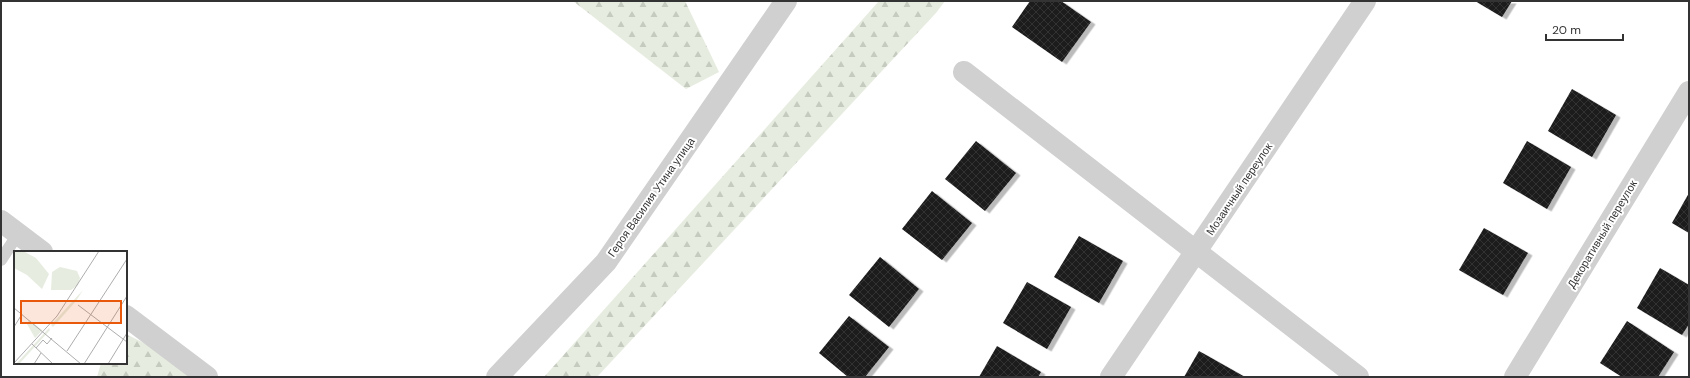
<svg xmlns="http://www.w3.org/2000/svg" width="1690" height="378" viewBox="0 0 1690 378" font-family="'DM Sans',sans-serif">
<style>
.forest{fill:url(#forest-firs)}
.building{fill:url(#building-cross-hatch);filter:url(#shadow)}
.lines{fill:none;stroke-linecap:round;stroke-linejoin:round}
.service{stroke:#d0d0d0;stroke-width:12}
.minor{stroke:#d0d0d0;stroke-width:22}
.labels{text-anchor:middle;stroke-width:4;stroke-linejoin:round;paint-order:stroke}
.street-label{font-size:11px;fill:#333;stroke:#fff}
.inset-road{fill:none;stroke:#adadad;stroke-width:1}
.view{fill:#e8590c;fill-opacity:0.15;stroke:#e8590c;stroke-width:2}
.inset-edge{fill:none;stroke:#333;stroke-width:2}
</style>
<defs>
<pattern id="forest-firs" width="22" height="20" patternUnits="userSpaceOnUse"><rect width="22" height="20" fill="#e6ecdf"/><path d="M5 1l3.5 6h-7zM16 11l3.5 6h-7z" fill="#c6cbc0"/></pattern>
<pattern id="building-cross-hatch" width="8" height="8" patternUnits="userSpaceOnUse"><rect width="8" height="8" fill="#1a1a1a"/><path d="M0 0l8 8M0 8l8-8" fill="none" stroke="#333"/></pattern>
<filter id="shadow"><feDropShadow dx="4.5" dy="2.5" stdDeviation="0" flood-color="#0004"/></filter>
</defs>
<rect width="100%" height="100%" fill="#fff"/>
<g class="forest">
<polygon points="573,1 685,1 719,72 686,89"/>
<polygon points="879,1 945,1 936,13 597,377 544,377"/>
<polygon points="126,334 182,362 197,377 97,377 101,363 126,363"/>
</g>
<g class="building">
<polygon points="1030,1 1061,1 1091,22 1062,62 1012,27"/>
<polygon points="1475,1 1512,1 1502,17"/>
<polygon points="1572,89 1616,115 1592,157 1548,131"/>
<polygon points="976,141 1016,173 985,211 945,179"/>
<polygon points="1527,141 1571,167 1547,209 1503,183"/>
<polygon points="932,191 972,223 942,260 902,229"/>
<polygon points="1689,193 1689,233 1672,223"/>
<polygon points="1484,228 1528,253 1503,295 1459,270"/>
<polygon points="1079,236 1123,261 1099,303 1054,277"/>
<polygon points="880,257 919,289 889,327 849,295"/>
<polygon points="1660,268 1689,285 1689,324 1682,335 1637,308"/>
<polygon points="1027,282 1071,307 1047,349 1003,323"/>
<polygon points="849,316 889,347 865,377 848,377 819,353"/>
<polygon points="1627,321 1674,352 1658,377 1622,377 1600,363"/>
<polygon points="997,346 1041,372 1038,377 979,377"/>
<polygon points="1199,351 1245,377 1184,377"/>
</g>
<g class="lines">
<polyline class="service" points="1,260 18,234"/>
<g class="minor">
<polyline points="964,72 1358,377"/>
<polyline points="1,221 42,252"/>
<polyline points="126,316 207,377"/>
<polyline points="497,377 606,262 786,1"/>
<polyline points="1111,377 1365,1"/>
<polyline points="1515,377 1689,92"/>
</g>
</g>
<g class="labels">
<g class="street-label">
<text transform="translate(1239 189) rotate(-56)" y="4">Мозаичный переулок</text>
<text transform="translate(651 197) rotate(-55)" y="4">Героя Василия Утина улица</text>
<text transform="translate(1602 234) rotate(-59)" y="4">Декоративный переулок</text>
</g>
</g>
<g transform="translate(14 251)">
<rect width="113" height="113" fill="#fff"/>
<path d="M0,0H9L22,7L35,23L28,38L13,24L0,17ZM46,16L63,20L66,27L64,34L57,39H37L38,21ZM69,39L62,50L39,76L37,74ZM15,69L28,79L33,74L21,87L13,73ZM35,77L36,79L5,113H2Z" fill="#e6ecdf"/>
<path class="inset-road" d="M64,54L113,91M0,57L67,113M0,76L8,63M18,93L39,113M22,97L29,89L33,93L38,87M53,100L113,8M0,112L43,65L85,0M20,113L27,102M70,113L113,45M94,113L113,82"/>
<path class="view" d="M7,50H107V72H7Z"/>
<rect width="113" height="113" class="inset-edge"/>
</g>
<rect width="1690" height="378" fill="none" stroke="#333333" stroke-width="4"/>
<path d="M1546 34v6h77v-6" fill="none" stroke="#333333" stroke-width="2"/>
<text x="1552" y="34" font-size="12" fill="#333333" stroke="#ffffff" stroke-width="3" paint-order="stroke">20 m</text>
</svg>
